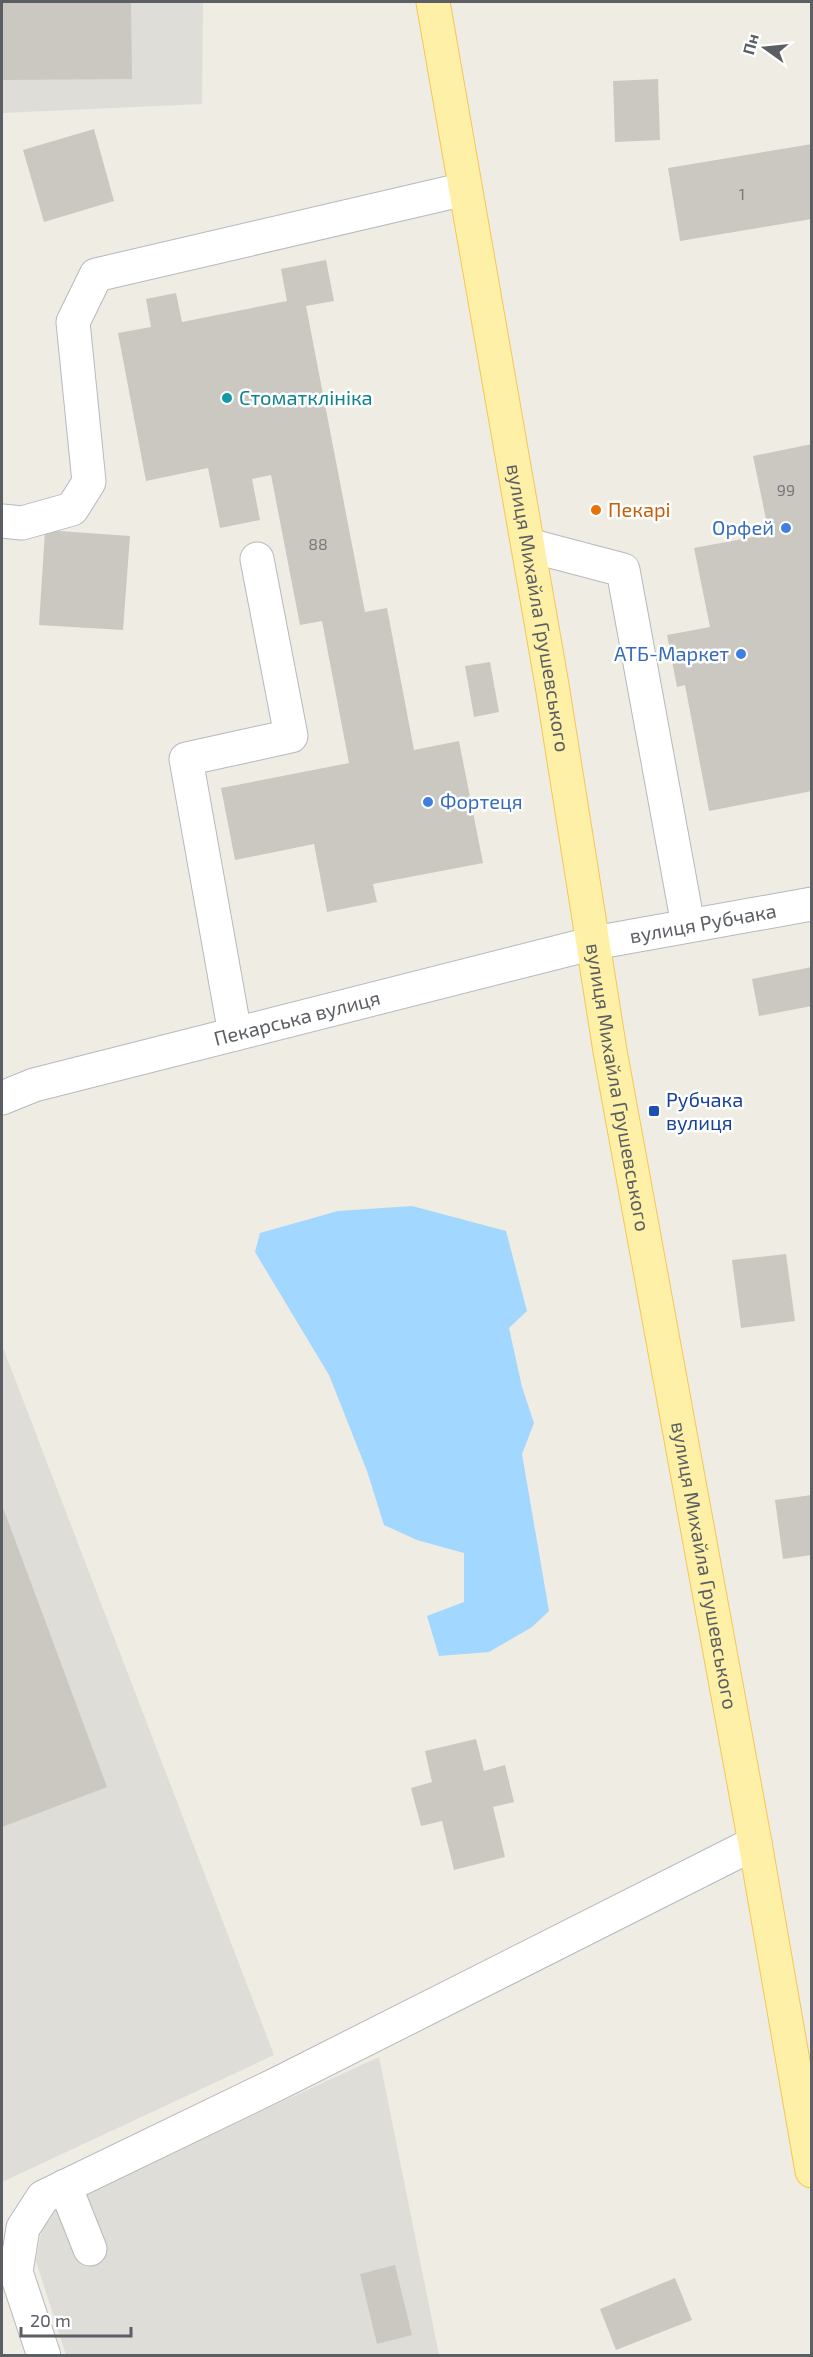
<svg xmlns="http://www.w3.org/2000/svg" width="813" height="2357" viewBox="0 0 813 2357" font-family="'Exo 2',sans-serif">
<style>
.industrial{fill:#dfddd7}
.water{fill:#a2d7ff}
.building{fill:#cbc8c2}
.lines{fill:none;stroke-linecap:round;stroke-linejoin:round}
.minor-casing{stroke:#b6b9bd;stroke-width:35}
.major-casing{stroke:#f4c756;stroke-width:35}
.minor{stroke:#fff;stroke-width:33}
.major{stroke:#fff0a7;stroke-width:33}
.culture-dot{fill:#0f9aa8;stroke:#fff;stroke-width:2}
.food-dot{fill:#e8710a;stroke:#fff;stroke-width:2}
.shop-dot{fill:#3f7fe0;stroke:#fff;stroke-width:2}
.transit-dot{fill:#1a4fb4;stroke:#fff;stroke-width:2}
.labels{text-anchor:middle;stroke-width:5;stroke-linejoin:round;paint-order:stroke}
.number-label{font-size:16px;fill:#77797c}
.culture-label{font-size:20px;fill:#0d838f;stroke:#fff;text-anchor:start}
.food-label{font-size:20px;fill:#c56008;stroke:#fff;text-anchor:start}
.shop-label{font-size:20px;fill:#366cbe;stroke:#fff;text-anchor:end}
.street-label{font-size:20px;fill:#5b5f64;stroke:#fff}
.transit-label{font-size:20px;fill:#164399;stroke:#fff;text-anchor:start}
</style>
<rect width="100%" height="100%" fill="#eeece3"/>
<g class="industrial">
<polygon points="2,2 203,2 202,104 2,113"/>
<polygon points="2,1345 274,2055 2,2182"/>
<polygon points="379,2057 439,2355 66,2355 36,2261 43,2221 62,2203"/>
</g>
<polygon class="water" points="412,1206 506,1231 527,1311 509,1328 522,1387 534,1423 522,1454 549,1611 532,1627 489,1652 439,1656 427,1616 464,1602 464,1553 417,1540 384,1525 367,1471 329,1375 255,1252 260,1233 338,1211"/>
<g class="building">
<polygon points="2,2 131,2 132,79 2,80"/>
<polygon points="658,79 660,140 615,142 613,81"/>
<polygon points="94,129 114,201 44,222 23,150"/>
<polygon points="812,144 812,219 680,241 668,168"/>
<polygon points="326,260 334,301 306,306 365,612 387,608 414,750 459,741 483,863 373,884 377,902 327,912 314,844 235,860 221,788 349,763 322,621 300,625 271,475 252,479 260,520 220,528 208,468 146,481 118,333 151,327 146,299 176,293 182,322 287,301 281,269"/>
<polygon points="812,444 812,791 709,811 685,685 677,687 667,635 710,627 694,548 769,534 753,456"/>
<polygon points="45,530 130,536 123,630 39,625"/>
<polygon points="490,662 499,712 474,717 465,666"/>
<polygon points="812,967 812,1006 759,1016 752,979"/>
<polygon points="786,1254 795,1321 741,1328 732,1260"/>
<polygon points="812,1495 812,1555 783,1559 775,1500"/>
<polygon points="2,1505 107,1787 2,1827"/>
<polygon points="476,1739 484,1771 505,1765 514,1802 493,1807 505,1857 454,1870 442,1821 421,1826 411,1788 432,1782 425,1751"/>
<polygon points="395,2265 412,2335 377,2344 360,2274"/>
<polygon points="675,2278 692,2320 616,2350 600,2309"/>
</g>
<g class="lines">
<g class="minor-casing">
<g id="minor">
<polyline points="2,521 22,523 72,509 89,482 73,322 96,275 465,189"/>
<polyline points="528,545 623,570 688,925"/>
<polyline points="235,1034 186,759 291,736 257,559"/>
<path id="s1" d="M2,1098L34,1085L594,943L812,904"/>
<polyline points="65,2186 90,2249"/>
<polyline points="44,2356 16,2272 23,2228 43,2197 279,2083 755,1843"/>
</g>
</g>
<g class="major-casing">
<g id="major">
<path id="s2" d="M433,2L552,685L610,1051L755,1843L812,2171"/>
</g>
</g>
<use href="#minor" class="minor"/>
<use href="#major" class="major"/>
</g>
<circle class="culture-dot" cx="227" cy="398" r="6"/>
<circle class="food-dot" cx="596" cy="510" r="6"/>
<g class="shop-dot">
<circle cx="786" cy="528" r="6"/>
<circle cx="741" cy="654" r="6"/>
<circle cx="428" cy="802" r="6"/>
</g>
<rect class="transit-dot" x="648" y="1105" width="12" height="12" rx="3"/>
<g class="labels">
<g class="number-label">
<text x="742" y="200">1</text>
<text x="786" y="496">99</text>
<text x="318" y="550">88</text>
</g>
<g class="culture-label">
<text x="239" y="405">Стоматклініка</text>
</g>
<g class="food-label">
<text x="608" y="517">Пекарі</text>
</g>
<g class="shop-label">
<text x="774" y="535">Орфей</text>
<text x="729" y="661">АТБ-Маркет</text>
<text x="440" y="809" text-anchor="start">Фортеця</text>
</g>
<g class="street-label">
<text dy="7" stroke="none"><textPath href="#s2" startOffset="615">вулиця Михайла Грушевського</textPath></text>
<text dy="7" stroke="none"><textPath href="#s1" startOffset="723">вулиця Рубчака</textPath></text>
<text dy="7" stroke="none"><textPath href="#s1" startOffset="306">Пекарська вулиця</textPath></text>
<text dy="7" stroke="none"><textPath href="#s2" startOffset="1101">вулиця Михайла Грушевського</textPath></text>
<text dy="7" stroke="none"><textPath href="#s2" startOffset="1587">вулиця Михайла Грушевського</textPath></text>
</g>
<g class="transit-label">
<text x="666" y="1107">Рубчака<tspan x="666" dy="23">вулиця</tspan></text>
</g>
</g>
<rect width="813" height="2357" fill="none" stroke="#5b5f64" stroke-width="6"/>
<g transform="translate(765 48) rotate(285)" stroke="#ffffff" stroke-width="4.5" paint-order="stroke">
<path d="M0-4.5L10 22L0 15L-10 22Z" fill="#5b5f64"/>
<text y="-9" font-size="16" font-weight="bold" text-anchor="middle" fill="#5b5f64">Пн</text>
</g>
<path d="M21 2327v9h110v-9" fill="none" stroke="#5b5f64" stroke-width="3"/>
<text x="30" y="2327" font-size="18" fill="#5b5f64" stroke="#ffffff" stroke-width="4.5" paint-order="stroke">20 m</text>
</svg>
